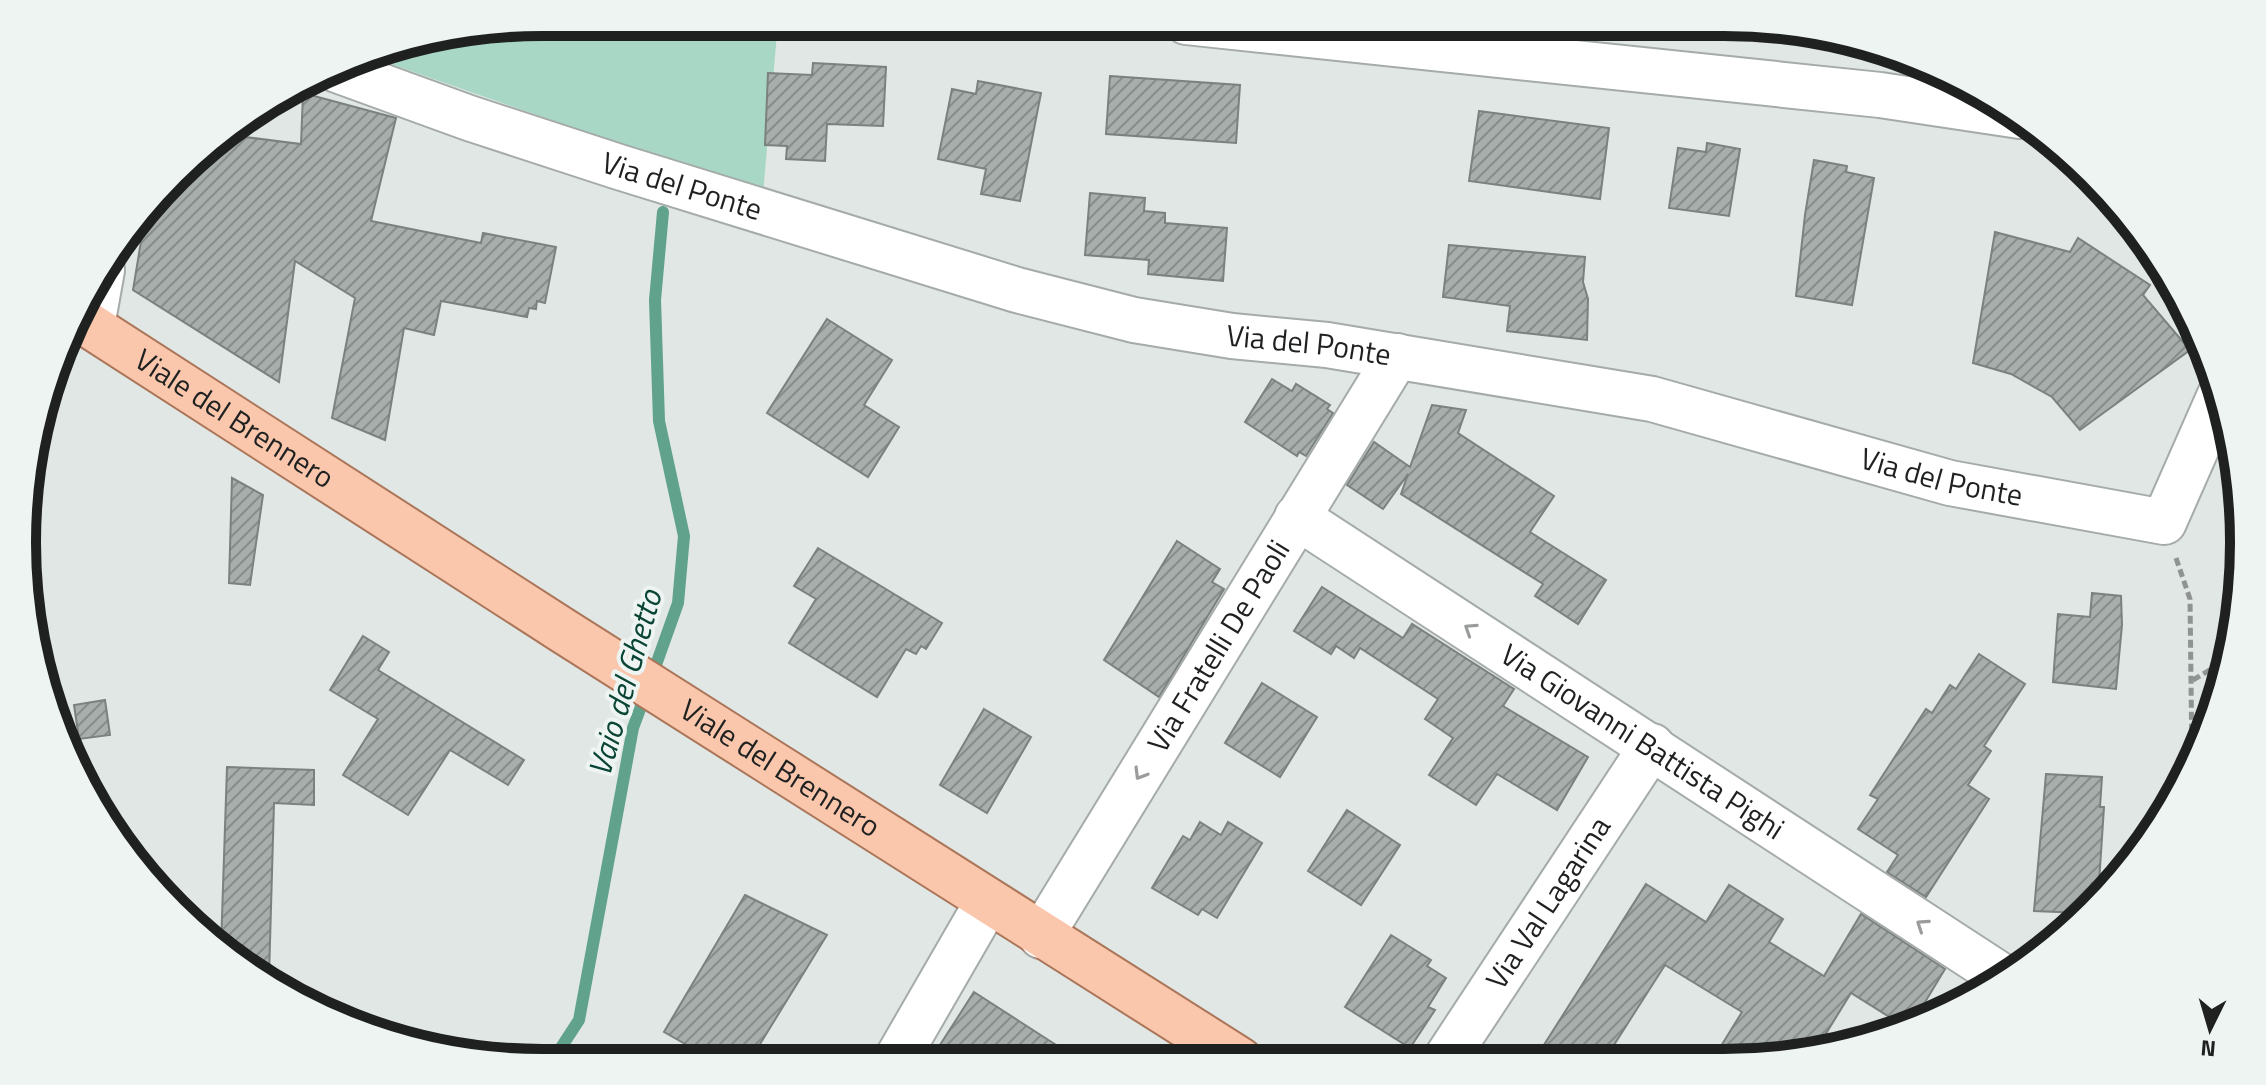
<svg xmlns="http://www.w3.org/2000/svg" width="2266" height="1085" viewBox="0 0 2266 1085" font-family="'Titillium Web',sans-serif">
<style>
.green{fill:#a9d7c6}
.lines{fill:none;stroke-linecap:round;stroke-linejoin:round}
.stream{stroke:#60a28c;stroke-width:12}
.building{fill:url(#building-hatch);stroke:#7b817f;stroke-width:2}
.minor-casing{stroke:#a4aba8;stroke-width:48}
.primary-casing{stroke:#ab7559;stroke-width:48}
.path{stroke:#8f9492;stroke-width:5;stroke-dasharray:8 4;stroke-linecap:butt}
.minor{stroke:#fff;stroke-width:44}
.primary{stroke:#fac7ad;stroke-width:44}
.oneway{stroke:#9a9b9b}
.labels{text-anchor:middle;stroke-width:8;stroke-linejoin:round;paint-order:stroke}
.street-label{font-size:30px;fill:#1f2120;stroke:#edf4f2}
.water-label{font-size:32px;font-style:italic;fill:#094435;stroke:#edf4f2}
.rim{fill:none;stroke:#1f2120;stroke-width:10}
</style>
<defs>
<pattern id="building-hatch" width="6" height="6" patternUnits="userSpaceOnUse" patternTransform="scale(2)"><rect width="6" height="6" fill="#a7aeab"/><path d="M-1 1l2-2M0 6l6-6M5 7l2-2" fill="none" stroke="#878d8b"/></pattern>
</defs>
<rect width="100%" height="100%" fill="#e0e7e4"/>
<polygon class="green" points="543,22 778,22 763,194 365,55 375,50"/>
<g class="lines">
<g class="stream">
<polyline points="652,676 678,603 684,536 659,421 655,300 663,212"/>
<polyline points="551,1063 579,1020 633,728 646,693"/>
</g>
</g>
<g class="building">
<polygon points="813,63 886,67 883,126 827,124 825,161 786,159 787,146 765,145 768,73 812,75"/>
<polygon points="1110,76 1240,85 1236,143 1106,134"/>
<polygon points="978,81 1041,93 1020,201 981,194 986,169 938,159 952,89 976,94"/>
<polygon points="303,93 396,118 371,221 481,243 483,233 556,247 545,303 537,301 536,309 529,308 527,317 441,301 434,335 404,328 385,440 332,418 355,298 295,261 279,382 133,290 144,223 221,134 301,144"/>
<polygon points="1479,111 1609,128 1600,199 1469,181"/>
<polygon points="1707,143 1740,149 1729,216 1669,208 1678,148 1706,152"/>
<polygon points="1814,160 1847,166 1846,172 1874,178 1852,305 1796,296 1805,215"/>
<polygon points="1090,193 1145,198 1144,211 1165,213 1165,223 1227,228 1223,281 1148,274 1149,260 1085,255"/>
<polygon points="1995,232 2070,252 2078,238 2150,285 2143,295 2190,350 2080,430 2052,397 2011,374 1973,363"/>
<polygon points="1449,245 1585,257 1583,282 1588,299 1587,340 1507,331 1510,306 1443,297"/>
<polygon points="827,319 892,360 864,405 899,427 868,477 767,413"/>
<polygon points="1272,379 1292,391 1296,384 1330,405 1327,409 1333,413 1306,456 1299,452 1297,456 1245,422"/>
<polygon points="1432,405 1466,410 1458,433 1554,496 1530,532 1606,580 1578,624 1535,596 1543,584 1401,494 1408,474 1383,509 1347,485 1374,442 1410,467"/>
<polygon points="232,478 263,495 250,585 229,583"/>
<polygon points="1177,541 1220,569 1212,582 1224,589 1159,697 1104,660"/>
<polygon points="818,548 942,623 926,649 921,646 916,654 906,649 877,697 789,643 816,599 794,586"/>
<polygon points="1322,587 1403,638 1412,624 1514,689 1503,706 1588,757 1557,810 1497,774 1476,805 1429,775 1453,738 1425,719 1438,699 1360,648 1354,658 1336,646 1331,654 1294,631"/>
<polygon points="2092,593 2121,596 2122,625 2116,689 2053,682 2058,614 2090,617"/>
<polygon points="363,636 389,652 378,670 524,760 508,785 450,750 408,815 343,775 378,719 330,690"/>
<polygon points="1979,654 2025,684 1984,746 1991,751 1968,785 1989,799 1926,897 1887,872 1898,855 1858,829 1878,799 1870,795 1926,709 1932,713 1950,685 1956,689"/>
<polygon points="1262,683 1317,717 1280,777 1225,743"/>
<polygon points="105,700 110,735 79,739 74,705"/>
<polygon points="984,709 1031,737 987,813 940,785"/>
<polygon points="227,767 314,770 314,805 274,803 269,977 221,947"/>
<polygon points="2046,774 2102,777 2100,807 2104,807 2099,883 2092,883 2091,905 2082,913 2034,911"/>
<polygon points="1347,810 1400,845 1361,905 1308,871"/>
<polygon points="1200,822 1221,835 1228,822 1262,843 1217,918 1202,909 1198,915 1152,888 1183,836 1190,840"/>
<polygon points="1646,884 1706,922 1729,885 1783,919 1769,942 1824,976 1861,914 1945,969 1910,1027 1907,1028 1851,993 1814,1053 1792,1058 1713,1059 1742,1012 1665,965 1605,1059 1535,1059"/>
<polygon points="745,895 827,935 749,1062 717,1062 664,1032"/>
<polygon points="1391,935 1431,960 1427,966 1446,978 1428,1007 1435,1010 1410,1048 1345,1007"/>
<polygon points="974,992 1081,1061 929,1062"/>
</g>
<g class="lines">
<g class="minor-casing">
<g id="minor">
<polyline points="1186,22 1880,95 2020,116"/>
<path id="s1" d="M337,70L469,118L619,167L1017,290L1134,320L1232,336L1327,345L1652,399L1950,483L2164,522L2220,395"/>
<polyline points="92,326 102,270"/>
<path id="s2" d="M1297,517L2003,977"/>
<path id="s3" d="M1041,936L1397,356"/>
<path id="s4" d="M1445,1060L1652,746"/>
<polyline points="895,1062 988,901"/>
</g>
</g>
<g class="primary-casing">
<g id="primary">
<path id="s5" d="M78,318L562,630L1240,1060"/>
</g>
</g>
<g class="path">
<polyline points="1845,51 1847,39"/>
<polyline points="2176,558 2190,599 2192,763"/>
<polyline points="2228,661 2236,627"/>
<polyline points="2193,680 2228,659"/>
</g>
<use href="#minor" class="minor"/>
<use href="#primary" class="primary"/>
</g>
<defs><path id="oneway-chevron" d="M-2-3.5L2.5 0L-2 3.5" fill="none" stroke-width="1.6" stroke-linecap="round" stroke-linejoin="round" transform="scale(2)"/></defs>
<g class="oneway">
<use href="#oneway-chevron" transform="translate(1470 629) rotate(-147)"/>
<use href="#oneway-chevron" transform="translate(1140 774) rotate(121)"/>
<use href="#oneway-chevron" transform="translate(1922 925) rotate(-146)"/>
</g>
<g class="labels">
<g class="street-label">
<text dy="10" stroke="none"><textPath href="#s1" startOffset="364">Via del Ponte</textPath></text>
<text dy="10" stroke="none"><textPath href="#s1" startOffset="1012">Via del Ponte</textPath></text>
<text dy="10" stroke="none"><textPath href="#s5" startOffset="186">Viale del Brennero</textPath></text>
<text dy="10" stroke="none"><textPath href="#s1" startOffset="1660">Via del Ponte</textPath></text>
<text dy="10" stroke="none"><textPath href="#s3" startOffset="340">Via Fratelli De Paoli</textPath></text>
<text dy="10" stroke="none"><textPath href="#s2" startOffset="412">Via Giovanni Battista Pighi</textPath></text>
<text dy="10" stroke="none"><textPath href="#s5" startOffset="834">Viale del Brennero</textPath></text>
<text dy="10" stroke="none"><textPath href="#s4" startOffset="188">Via Val Lagarina</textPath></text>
</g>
<g class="water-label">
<text transform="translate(625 683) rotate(-74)" y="11">Vaio del Ghetto</text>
</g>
</g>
<path d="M0 0H2266V1085H0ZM542 36H1724A506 506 0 0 1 2230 542V543A506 506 0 0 1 1724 1049H542A506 506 0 0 1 36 543V542A506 506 0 0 1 542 36Z" fill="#edf4f2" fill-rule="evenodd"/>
<path class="rim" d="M542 36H1724A506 506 0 0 1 2230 542V543A506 506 0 0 1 1724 1049H542A506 506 0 0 1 36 543V542A506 506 0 0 1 542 36Z"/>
<g transform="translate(2210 1029) rotate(185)" stroke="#edf4f2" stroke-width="6" paint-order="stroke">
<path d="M0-6L14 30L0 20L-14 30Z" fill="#1f2120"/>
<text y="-12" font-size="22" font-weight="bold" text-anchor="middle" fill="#1f2120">N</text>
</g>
</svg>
